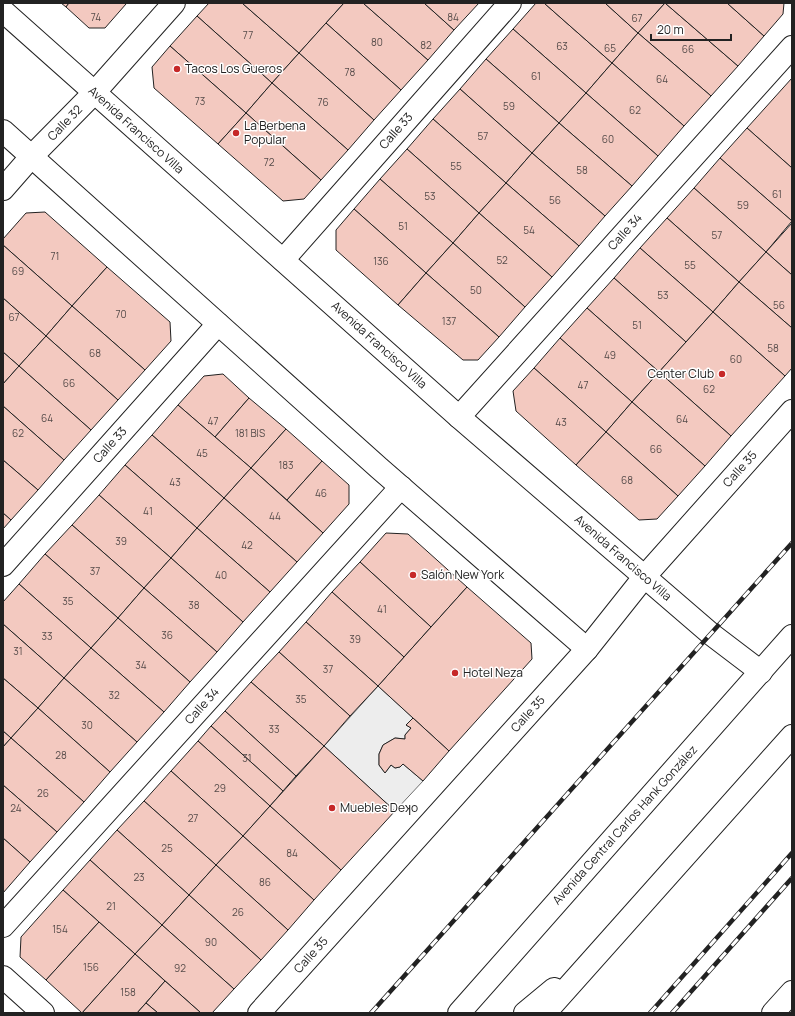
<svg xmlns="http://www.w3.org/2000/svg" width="795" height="1016" viewBox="0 0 795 1016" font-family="Manrope,sans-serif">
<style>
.parking{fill:#ededed;stroke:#6f6f6f}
.building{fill:#f3c9c0;stroke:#222}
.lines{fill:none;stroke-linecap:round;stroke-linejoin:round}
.street-casing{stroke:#222;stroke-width:24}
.secondary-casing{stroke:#222;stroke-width:24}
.highway-casing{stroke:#222;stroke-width:24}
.street{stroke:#fff;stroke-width:22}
.secondary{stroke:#fff;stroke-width:22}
.highway{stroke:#fff;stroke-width:22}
.rail-casing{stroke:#222;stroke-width:4.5}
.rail{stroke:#fff;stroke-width:3;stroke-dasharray:9;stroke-linecap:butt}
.poi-dot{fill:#c62828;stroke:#fff;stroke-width:1.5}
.labels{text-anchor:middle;stroke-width:3;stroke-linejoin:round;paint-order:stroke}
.number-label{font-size:10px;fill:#564c4a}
.poi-label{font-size:12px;fill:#222;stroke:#fff;text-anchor:start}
.street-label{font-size:12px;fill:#222;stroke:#fff}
</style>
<rect width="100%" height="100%" fill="#fff"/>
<polygon class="parking" points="378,686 413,718 406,725 411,728 405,735 405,739 395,738 383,745 379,754 379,765 385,773 391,765 395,768 400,767 403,764 423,781 395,811 324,746"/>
<g class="building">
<polygon points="61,3 69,3 66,7"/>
<polygon points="69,3 125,3 126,4 105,28 89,28 66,7"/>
<polygon points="209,3 242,3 299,53 272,83 197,16"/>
<polygon points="242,3 344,3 299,53"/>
<polygon points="344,3 363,3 428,60 401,90 326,23"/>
<polygon points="363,3 424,3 454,30 428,60"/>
<polygon points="424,3 479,3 454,30"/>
<polygon points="536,3 544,3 612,63 586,93 513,29"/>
<polygon points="544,3 605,3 638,33 612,63"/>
<polygon points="605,3 665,3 638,33"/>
<polygon points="665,3 738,66 711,96 638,33"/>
<polygon points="665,3 727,3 764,36 738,66"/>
<polygon points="727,3 784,3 783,14 764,36"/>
<polygon points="197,16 272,83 246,113 170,46"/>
<polygon points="326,23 401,90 374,120 299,53"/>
<polygon points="513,29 586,93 559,123 486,59"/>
<polygon points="638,33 711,96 684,126 612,63"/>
<polygon points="170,46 246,113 218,144 154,88 152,67"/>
<polygon points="299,53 374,120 348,150 272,83"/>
<polygon points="486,59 559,123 532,153 460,89"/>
<polygon points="612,63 684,126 658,156 586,93"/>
<polygon points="792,78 792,168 747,128"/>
<polygon points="272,83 348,150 321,180 246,113"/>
<polygon points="460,89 532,153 506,183 433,119"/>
<polygon points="586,93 658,156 632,186 559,123"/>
<polygon points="246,113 321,180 304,199 283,201 218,144"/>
<polygon points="433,119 506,183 479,213 407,149"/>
<polygon points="559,123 632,186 605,216 532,153"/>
<polygon points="747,128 792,168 792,221 720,158"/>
<polygon points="407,149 479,213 453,243 380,179"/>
<polygon points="532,153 605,216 579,246 506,183"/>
<polygon points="720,158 792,221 766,252 694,188"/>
<polygon points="380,179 453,243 426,273 354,209"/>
<polygon points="506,183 579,246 552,277 479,213"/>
<polygon points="694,188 766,252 739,282 667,218"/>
<polygon points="354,209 426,273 398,305 336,250 336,230"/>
<polygon points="45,212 107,267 72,306 3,245 3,239 26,213"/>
<polygon points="479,213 552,277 525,307 453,243"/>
<polygon points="667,218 739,282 713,312 640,248"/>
<polygon points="792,223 792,275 766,252"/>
<polygon points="453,243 525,307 499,337 426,273"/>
<polygon points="3,245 72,306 46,336 3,298"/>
<polygon points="640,248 713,312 686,342 614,278"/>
<polygon points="766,252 792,275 792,328 739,282"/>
<polygon points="107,267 170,322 171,341 145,370 72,306"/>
<polygon points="426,273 499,337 478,360 463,360 398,305"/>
<polygon points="614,278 686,342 659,372 587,308"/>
<polygon points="739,282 792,328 792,368 785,376 713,312"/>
<polygon points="3,298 46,336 19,366 3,352"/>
<polygon points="72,306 145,370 118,400 46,336"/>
<polygon points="587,308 659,372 632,402 560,338"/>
<polygon points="713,312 785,376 731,436 659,372"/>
<polygon points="46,336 118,400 91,430 19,366"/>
<polygon points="560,338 632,402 606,432 534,368"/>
<polygon points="3,352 19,366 3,384"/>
<polygon points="19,366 91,430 64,460 3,406 3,384"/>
<polygon points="534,368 606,432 576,465 516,411 513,391"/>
<polygon points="659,372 731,436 705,466 632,402"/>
<polygon points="223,374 249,398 215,437 178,405 204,376"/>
<polygon points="249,398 286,429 251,468 215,437"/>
<polygon points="632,402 705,466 678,496 606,432"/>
<polygon points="178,405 251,468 224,498 152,435"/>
<polygon points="3,406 64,460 38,490 3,460"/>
<polygon points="286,429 322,461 287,500 251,468"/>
<polygon points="606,432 678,496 657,519 639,520 576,465"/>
<polygon points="152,435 224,498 197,528 125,465"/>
<polygon points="3,460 38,490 11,520 3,513"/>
<polygon points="322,461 349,485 349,504 323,533 287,500"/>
<polygon points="125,465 197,528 171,558 99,495"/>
<polygon points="251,468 323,533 297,562 224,498"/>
<polygon points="99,495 171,558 144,588 72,525"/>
<polygon points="224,498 297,562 270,592 197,528"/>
<polygon points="3,513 11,520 3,529"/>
<polygon points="72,525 144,588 118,618 45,554"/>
<polygon points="197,528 270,592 243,622 171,558"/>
<polygon points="386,533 408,534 467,587 431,627 360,562"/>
<polygon points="45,554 118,618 91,648 19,584"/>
<polygon points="171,558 243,622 217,652 144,588"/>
<polygon points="360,562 431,627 404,657 332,592"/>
<polygon points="19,584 91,648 64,678 3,624 3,602"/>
<polygon points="467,587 531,643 532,659 449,751 378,686"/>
<polygon points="144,588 217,652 190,682 118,618"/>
<polygon points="332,592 404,657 378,686 306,622"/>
<polygon points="118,618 190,682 164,712 91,648"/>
<polygon points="306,622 378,686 350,716 279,652"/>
<polygon points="3,624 64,678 38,708 3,678"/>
<polygon points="91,648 164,712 137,742 64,678"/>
<polygon points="279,652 350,716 324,746 251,682"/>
<polygon points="3,678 38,708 11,738 3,731"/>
<polygon points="64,678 137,742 110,772 38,708"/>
<polygon points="251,682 324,746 296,776 225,711"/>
<polygon points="38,708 110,772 84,802 11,738"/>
<polygon points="225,711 296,776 283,791 211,726"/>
<polygon points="413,718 449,751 423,781 403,764 400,767 395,768 391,765 385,773 379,765 379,754 383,745 395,738 405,739 405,735 411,728 406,725"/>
<polygon points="211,726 283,791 270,806 198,741"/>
<polygon points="3,731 11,738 3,747"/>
<polygon points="11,738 84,802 57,832 3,785 3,747"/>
<polygon points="198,741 270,806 243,836 171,771"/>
<polygon points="324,746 395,811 341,870 270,806"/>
<polygon points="171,771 243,836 216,865 144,801"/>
<polygon points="3,785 57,832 30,862 3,838"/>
<polygon points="144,801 216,865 189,895 117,830"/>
<polygon points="270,806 341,870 314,900 243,836"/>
<polygon points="117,830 189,895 162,925 90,860"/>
<polygon points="243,836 314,900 288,930 216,865"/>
<polygon points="3,838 30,862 3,893"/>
<polygon points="90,860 162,925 135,954 63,890"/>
<polygon points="216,865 288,930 261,960 189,895"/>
<polygon points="63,890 99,922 46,980 20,957 21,937"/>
<polygon points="189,895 261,960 234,989 162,925"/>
<polygon points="99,922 135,954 82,1013 46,980"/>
<polygon points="162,925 234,989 212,1013 201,1013 135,954"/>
<polygon points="135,954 165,981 137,1013 82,1013"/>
<polygon points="165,981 201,1013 158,1013 146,1003"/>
<polygon points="146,1003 158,1013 137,1013"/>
</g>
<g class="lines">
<g class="street-casing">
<g id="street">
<polyline points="283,260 510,3"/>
<polyline points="459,417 792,47"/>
<polyline points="3,565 218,324"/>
<polyline points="3,926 401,487"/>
<polyline points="3,977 43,1013"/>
</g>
</g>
<g class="secondary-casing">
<g id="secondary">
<polyline points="3,11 459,417 711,634 761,672"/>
<polyline points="3,131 379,468 587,649"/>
<polyline points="3,189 31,157 94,93 174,3"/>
<polyline points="259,1013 587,649 645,576 792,411"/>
<polyline points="459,1013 792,636"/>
</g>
</g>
<g class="highway-casing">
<g id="highway">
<polyline points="525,1013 554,989"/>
<polyline points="545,1013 792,736"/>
<polyline points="773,1013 792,992"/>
</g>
</g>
<use href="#street" class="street"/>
<use href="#secondary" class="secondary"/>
<use href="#highway" class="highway"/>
<g class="rail-casing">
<g id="rail">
<polyline points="371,1013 792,543"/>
<polyline points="650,1013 792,853"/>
<polyline points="672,1013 792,878"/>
</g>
</g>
<use href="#rail" class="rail"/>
</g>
<g class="poi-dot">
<circle cx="177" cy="69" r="4"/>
<circle cx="236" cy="133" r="4"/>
<circle cx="722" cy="374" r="4"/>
<circle cx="413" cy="575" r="4"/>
<circle cx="455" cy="673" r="4"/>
<circle cx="332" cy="808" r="4"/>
</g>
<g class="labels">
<g class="number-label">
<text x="96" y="21">74</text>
<text x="453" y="21">84</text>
<text x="637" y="22">67</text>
<text x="248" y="39">77</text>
<text x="377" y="46">80</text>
<text x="426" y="49">82</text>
<text x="562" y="50">63</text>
<text x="610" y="52">65</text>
<text x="688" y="53">66</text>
<text x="350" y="76">78</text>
<text x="536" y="80">61</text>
<text x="662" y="83">64</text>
<text x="200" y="105">73</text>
<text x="323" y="106">76</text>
<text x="509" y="110">59</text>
<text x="635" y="114">62</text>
<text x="483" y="140">57</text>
<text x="608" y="143">60</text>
<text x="269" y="166">72</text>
<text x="456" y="170">55</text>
<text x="582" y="174">58</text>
<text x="777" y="198">61</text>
<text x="430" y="200">53</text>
<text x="555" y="204">56</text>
<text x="743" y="209">59</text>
<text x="403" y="230">51</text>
<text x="529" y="234">54</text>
<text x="717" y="239">57</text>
<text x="55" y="260">71</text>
<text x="502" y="264">52</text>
<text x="381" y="265">136</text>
<text x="690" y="269">55</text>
<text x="18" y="275">69</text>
<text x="476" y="294">50</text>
<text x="663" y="299">53</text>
<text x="779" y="309">56</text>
<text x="121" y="318">70</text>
<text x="14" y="321">67</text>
<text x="449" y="325">137</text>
<text x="637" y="329">51</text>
<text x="773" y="352">58</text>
<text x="95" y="357">68</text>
<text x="610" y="359">49</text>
<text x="736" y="363">60</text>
<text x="69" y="387">66</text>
<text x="583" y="389">47</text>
<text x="709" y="393">62</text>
<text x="47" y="422">64</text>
<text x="682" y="423">64</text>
<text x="213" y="425">47</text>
<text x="561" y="426">43</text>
<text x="18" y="437">62</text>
<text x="250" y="437">181 BIS</text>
<text x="656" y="453">66</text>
<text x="202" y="457">45</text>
<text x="286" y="469">183</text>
<text x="627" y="484">68</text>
<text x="175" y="486">43</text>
<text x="321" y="497">46</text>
<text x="148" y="515">41</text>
<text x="275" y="520">44</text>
<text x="121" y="545">39</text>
<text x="247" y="549">42</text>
<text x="95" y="575">37</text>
<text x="221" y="579">40</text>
<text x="68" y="605">35</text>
<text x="194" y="609">38</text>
<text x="382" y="613">41</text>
<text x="167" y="639">36</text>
<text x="47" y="640">33</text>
<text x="355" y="643">39</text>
<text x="18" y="655">31</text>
<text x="141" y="669">34</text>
<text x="328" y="673">37</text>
<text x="114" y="699">32</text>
<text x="301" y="703">35</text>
<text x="87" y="729">30</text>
<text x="274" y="733">33</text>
<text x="61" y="759">28</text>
<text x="247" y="762">31</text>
<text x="220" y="792">29</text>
<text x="43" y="797">26</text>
<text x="16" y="812">24</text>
<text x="193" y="822">27</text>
<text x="167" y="852">25</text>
<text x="292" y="857">84</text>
<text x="139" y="881">23</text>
<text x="265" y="886">86</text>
<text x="111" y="910">21</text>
<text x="238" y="916">26</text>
<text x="60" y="933">154</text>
<text x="211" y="946">90</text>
<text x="91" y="971">156</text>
<text x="180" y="972">92</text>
<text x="128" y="996">158</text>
</g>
<g class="poi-label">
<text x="185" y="73">Tacos Los Gueros</text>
<text x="244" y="130">La Berbena<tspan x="244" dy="14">Popular</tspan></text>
<text x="714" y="378" text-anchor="end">Center Club</text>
<text x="421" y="579">Salón New York</text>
<text x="463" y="677">Hotel Neza</text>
<text x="340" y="812">Muebles Deʞo</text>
</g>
<g class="street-label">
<text transform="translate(65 123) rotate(-46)" y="4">Calle 32</text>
<text transform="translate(136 130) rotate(42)" y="4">Avenida Francisco Villa</text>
<text transform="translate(396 131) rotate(-49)" y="4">Calle 33</text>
<text transform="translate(625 232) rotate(-48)" y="4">Calle 34</text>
<text transform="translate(379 345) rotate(42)" y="4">Avenida Francisco Villa</text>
<text transform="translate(110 445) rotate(-48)" y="4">Calle 33</text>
<text transform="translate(740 469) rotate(-48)" y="4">Calle 35</text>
<text transform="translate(623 558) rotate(41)" y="4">Avenida Francisco Villa</text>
<text transform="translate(202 706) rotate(-48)" y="4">Calle 34</text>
<text transform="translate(528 714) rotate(-48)" y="4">Calle 35</text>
<text transform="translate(625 825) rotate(-48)" y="4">Avenida Central Carlos Hank González</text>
<text transform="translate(311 955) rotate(-48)" y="4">Calle 35</text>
</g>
</g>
<rect width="795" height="1016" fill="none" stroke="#222222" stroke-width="8"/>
<path d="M651 34v6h80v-6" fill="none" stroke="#222222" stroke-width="2"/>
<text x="657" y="34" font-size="12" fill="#222222" stroke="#ffffff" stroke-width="3" paint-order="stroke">20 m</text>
</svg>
